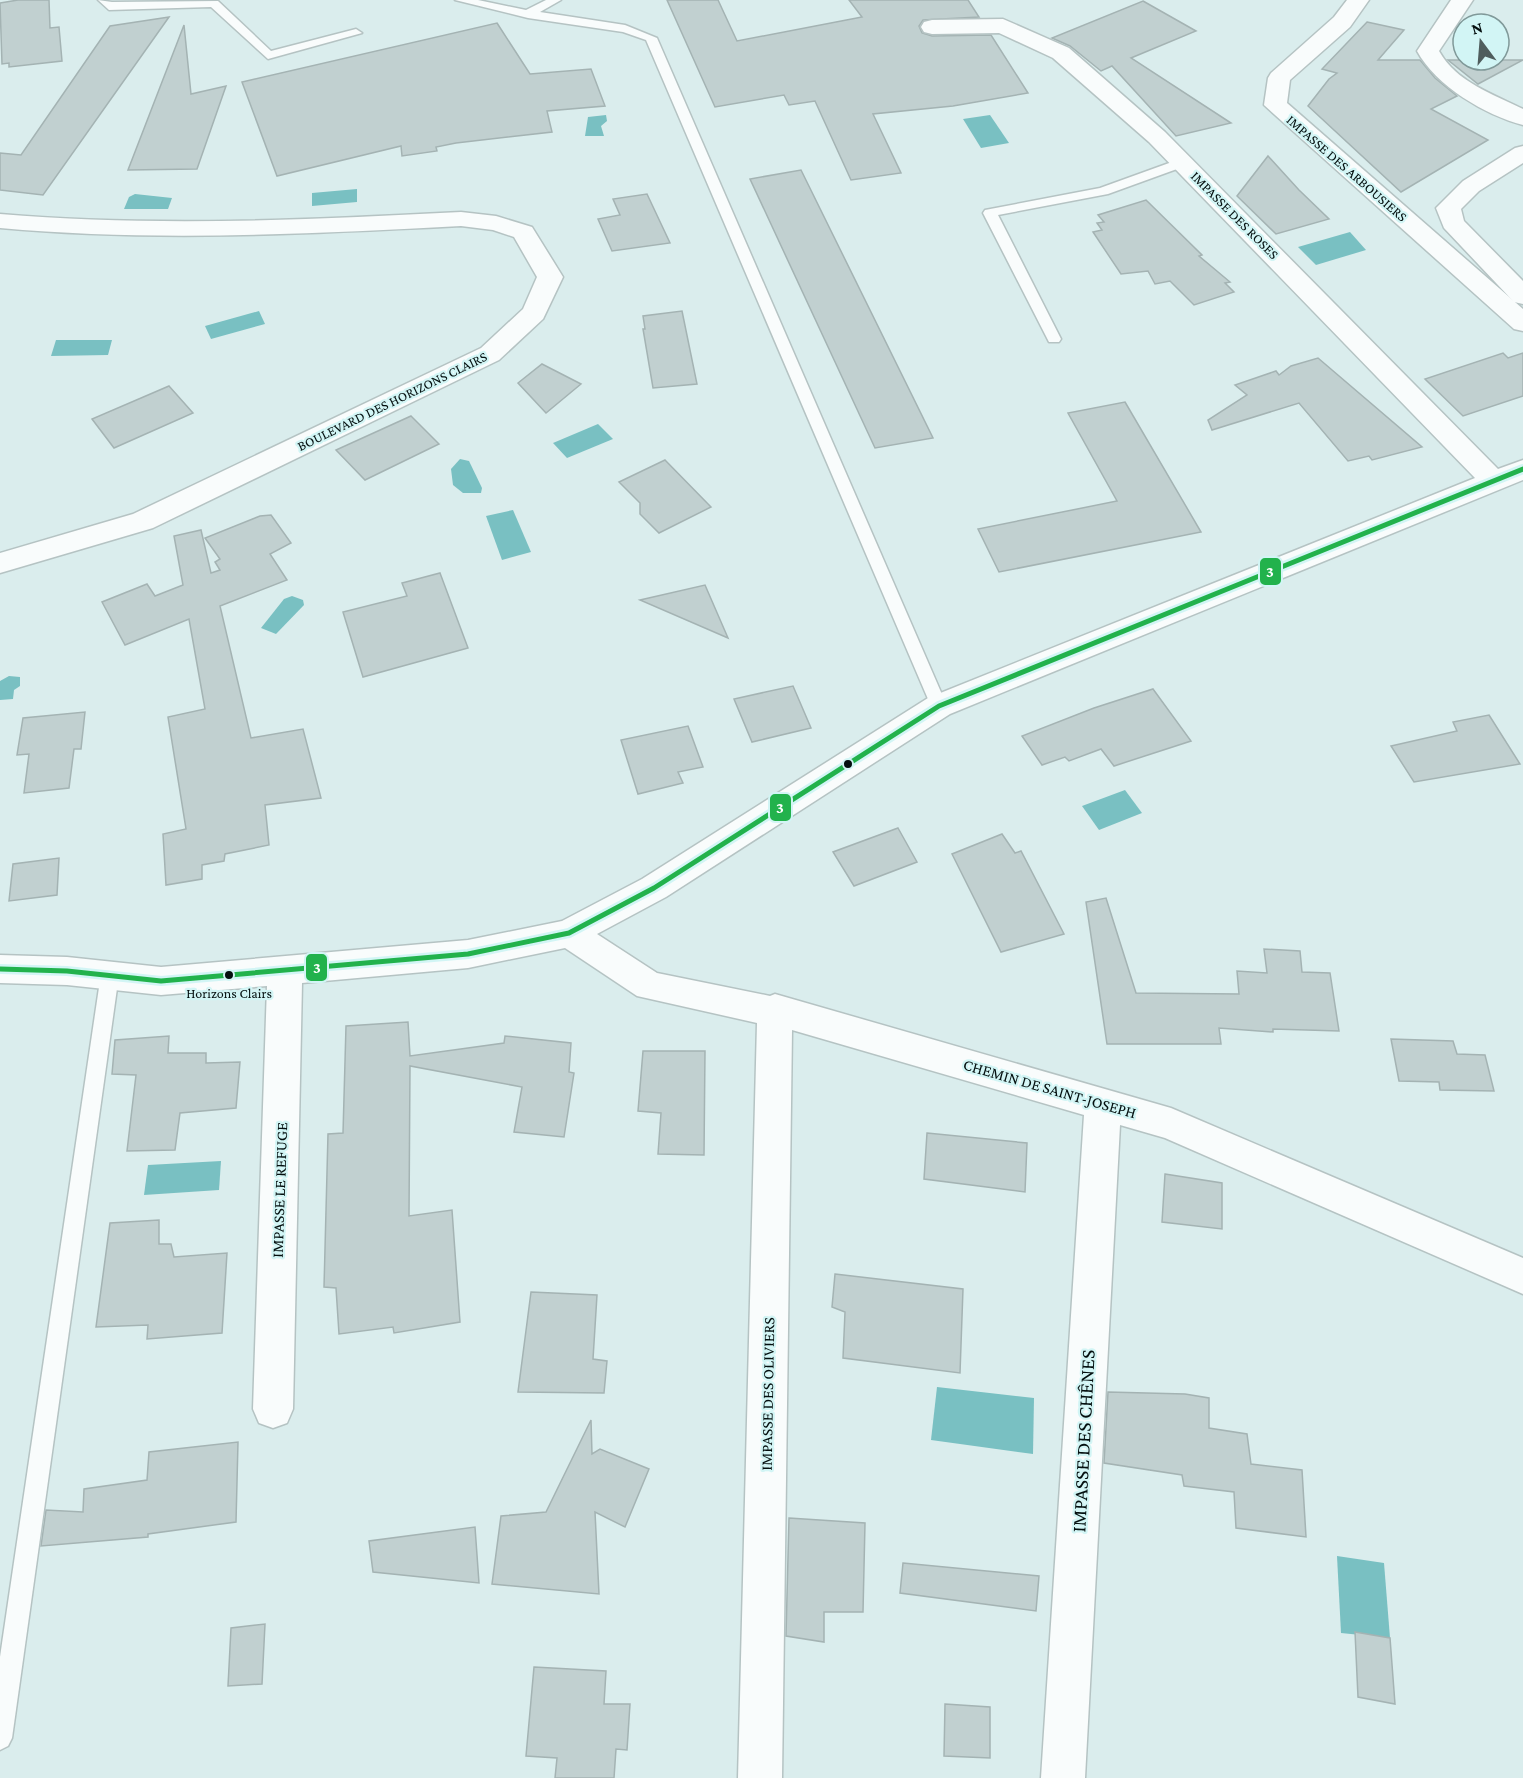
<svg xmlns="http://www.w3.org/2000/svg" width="1523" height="1778" viewBox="0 0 1523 1778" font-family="'Crimson Pro',serif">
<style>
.water{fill:#79c0c2}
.building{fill:#c1d0d0;stroke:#a4b3b3;stroke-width:1.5}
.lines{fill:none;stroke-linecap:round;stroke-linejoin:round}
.service-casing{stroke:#b5c3c3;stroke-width:3}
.minor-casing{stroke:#b5c3c3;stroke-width:3}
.service{fill:#f9fcfc;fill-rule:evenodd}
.minor{fill:#f9fcfc;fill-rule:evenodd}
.bus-1-casing{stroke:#d2f5f5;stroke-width:10}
.bus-1{stroke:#22b24c;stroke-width:5}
.bus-dot{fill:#040f0f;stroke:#d2f5f5;stroke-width:2}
.labels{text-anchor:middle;stroke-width:4.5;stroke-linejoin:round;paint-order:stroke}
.far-street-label{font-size:14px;fill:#040f0f;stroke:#d2f5f5}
.bus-label{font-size:14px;fill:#040f0f;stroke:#d2f5f5}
.street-label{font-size:16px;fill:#040f0f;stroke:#d2f5f5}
.near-street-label{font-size:20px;fill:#040f0f;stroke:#d2f5f5}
.line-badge{stroke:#d2f5f5;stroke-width:2}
.badge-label{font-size:16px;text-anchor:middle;font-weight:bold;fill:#fff}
</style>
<rect width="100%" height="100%" fill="#daeded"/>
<g class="water">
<polygon points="606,115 607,121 601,126 604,136 585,136 588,117"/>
<polygon points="990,115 1009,143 981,148 963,119"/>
<polygon points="357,189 357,202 312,206 312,193"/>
<polygon points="135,194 172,198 168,209 124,209 129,197"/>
<polygon points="1350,232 1366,250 1316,265 1298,247"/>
<polygon points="259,311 265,324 211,339 205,326"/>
<polygon points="56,340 112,340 108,355 51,356"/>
<polygon points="598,424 613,439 567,458 553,443"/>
<polygon points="460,459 469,461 482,488 481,493 463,493 453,485 451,469"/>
<polygon points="513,510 531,552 502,560 486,516"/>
<polygon points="292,596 303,600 304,605 276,634 261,628 284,599"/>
<polygon points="9,676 20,677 20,686 14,690 13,699 0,700 0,681"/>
<polygon points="1125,790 1142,813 1099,830 1082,806"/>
<polygon points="221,1161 219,1190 144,1195 148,1165"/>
<polygon points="937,1387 1034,1398 1033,1454 931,1440"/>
<polygon points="1337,1556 1384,1563 1390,1638 1341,1633"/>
</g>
<g class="building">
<polygon points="18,0 49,0 50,28 59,27 62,61 9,67 9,63 2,64 0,3"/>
<polygon points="667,0 718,0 737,41 862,17 849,0 968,0 979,17 923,20 919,26 922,33 932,36 991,35 1028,93 953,106 873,114 901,173 851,180 815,101 789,105 784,95 715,107"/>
<polygon points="1143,1 1196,31 1131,58 1231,123 1176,136 1112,66 1101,71 1070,46 1052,38"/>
<polygon points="169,17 43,195 0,190 0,153 21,155 110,26"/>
<polygon points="1367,22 1404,30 1378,60 1420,60 1435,78 1457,96 1431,109 1488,140 1401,192 1308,106 1329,79 1337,73 1322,69"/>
<polygon points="497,23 530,74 591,69 605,106 547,111 552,132 456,143 436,147 437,151 402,156 401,146 277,176 242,82"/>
<polygon points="184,25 191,94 226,86 197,169 128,170"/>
<polygon points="1448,60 1523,60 1478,84"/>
<polygon points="1268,156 1299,190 1329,219 1276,234 1237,196"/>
<polygon points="801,170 933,438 875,448 750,179"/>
<polygon points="647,194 670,243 612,251 598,219 620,215 613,199"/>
<polygon points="1146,200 1202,255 1199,256 1230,282 1225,283 1234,292 1194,305 1170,281 1155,284 1148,271 1121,274 1093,232 1102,230 1097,223 1104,222 1098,215"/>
<polygon points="682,311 697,384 653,388 643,329 645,329 643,316"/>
<polygon points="1503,353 1508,358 1523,353 1523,396 1463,416 1425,379"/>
<polygon points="1318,358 1422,447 1372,460 1369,456 1348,461 1299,403 1212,430 1208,420 1247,395 1235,385 1276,371 1279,375 1291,366"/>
<polygon points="542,364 581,384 546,413 518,383"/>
<polygon points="169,386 193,413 114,448 92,419"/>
<polygon points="1125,402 1201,532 999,572 978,529 1117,501 1068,413"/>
<polygon points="411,416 439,444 365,480 336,450"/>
<polygon points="665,460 711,507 659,533 640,514 640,503 619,482"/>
<polygon points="271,515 291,543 270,554 287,580 220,606 251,738 303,729 321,798 265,805 269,845 225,854 224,861 202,865 202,879 166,885 163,834 186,829 168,717 205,709 189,619 125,645 102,602 147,584 155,596 183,585 174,536 201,530 211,573 220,570 215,562 220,559 205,538 260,516"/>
<polygon points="440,573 468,648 363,677 343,612 407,596 402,583"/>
<polygon points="705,585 728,638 640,600"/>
<polygon points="793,686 811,728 752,742 734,699"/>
<polygon points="1153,689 1191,741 1114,766 1101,749 1069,761 1065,757 1042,765 1022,736 1094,708"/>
<polygon points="85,712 81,749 74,749 69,788 24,793 29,754 17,755 23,718"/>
<polygon points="1489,715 1520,764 1414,782 1391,746 1457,731 1453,722"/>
<polygon points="688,726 703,767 678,772 683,783 638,794 621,740"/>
<polygon points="898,828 917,862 854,886 833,852"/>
<polygon points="1002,834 1015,853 1021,851 1064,934 1001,952 952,854"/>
<polygon points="59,858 57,895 9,901 13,864"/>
<polygon points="1106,898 1136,993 1239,994 1237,971 1267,973 1264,949 1300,951 1302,972 1330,973 1339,1031 1273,1029 1273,1032 1219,1028 1221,1044 1107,1044 1086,902"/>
<polygon points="408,1022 410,1056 504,1043 505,1036 571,1043 569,1072 574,1073 564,1137 514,1132 522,1087 410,1066 409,1216 452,1210 460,1322 394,1333 393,1327 339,1334 336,1288 324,1287 328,1134 343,1133 346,1026"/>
<polygon points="169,1036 168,1053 206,1053 206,1063 240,1062 236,1108 180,1113 175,1150 127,1151 136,1075 112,1074 115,1040"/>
<polygon points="1391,1039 1453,1041 1457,1054 1485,1055 1494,1091 1440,1090 1439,1082 1399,1081"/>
<polygon points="643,1051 705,1051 704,1155 658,1154 661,1113 638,1111"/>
<polygon points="927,1133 1027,1143 1025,1192 924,1179"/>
<polygon points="1165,1174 1222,1183 1222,1229 1162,1222"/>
<polygon points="159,1220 159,1244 171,1244 174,1257 227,1253 222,1333 147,1339 148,1325 96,1327 110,1223"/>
<polygon points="835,1274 963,1289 960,1373 843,1358 845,1312 832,1307"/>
<polygon points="531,1292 597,1295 593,1359 607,1361 604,1393 518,1392"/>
<polygon points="1108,1392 1185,1394 1209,1398 1209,1428 1247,1434 1251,1464 1302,1470 1306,1537 1236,1528 1234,1492 1184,1486 1182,1475 1104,1463"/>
<polygon points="591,1420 592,1454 600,1449 649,1469 625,1527 595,1512 599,1594 492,1584 501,1516 546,1512"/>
<polygon points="238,1442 236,1522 148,1534 148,1537 41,1546 46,1510 83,1512 84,1489 147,1480 149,1452"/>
<polygon points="789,1518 865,1523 863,1612 824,1612 824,1642 786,1636"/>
<polygon points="475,1527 479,1583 373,1572 369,1541"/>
<polygon points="903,1563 1039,1576 1036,1611 900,1593"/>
<polygon points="265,1624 262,1684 228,1686 231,1628"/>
<polygon points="1355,1632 1390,1638 1395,1704 1358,1697"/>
<polygon points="534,1667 606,1671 604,1704 630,1704 627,1750 616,1749 614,1778 555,1778 557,1758 526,1756"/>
<polygon points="945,1704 990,1707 990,1758 944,1756"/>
</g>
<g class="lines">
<g class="service-casing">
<g id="service">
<polygon points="98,0 112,2 218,1 271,51 356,29 362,33 268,59 211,7 109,10"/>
<polygon points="455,0 478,0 526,10 546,0 561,0 540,12 625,25 657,38 947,706 945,710 933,710 931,706 646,40 623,32 528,18"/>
<polygon points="1183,158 1189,162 1188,165 1108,194 998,215 1061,339 1059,342 1049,342 983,213 985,210 1100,188"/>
<polygon points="110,966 117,969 119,974 12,1738 8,1746 0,1750 0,1657 101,974 103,969"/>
</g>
</g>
<g class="minor-casing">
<g id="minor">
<polygon points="1347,0 1369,0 1350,27 1290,80 1287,103 1523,309 1523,331 1514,329 1264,105 1268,78 1271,73 1334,17"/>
<path d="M1451,0H1473L1439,51C1456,82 1493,94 1523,109V125C1485,115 1436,86 1417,51Z"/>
<polygon points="1003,19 1069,48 1165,132 1498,469 1523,460 1523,480 950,714 666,897 597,934 657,973 770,996 775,994 1171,1108 1523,1258 1523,1294 1165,1138 1120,1125 1085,1778 1041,1778 1084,1115 792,1030 782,1778 738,1778 757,1023 637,996 565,948 468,968 302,983 293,1409 287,1423 273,1428 259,1423 253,1409 267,986 161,995 67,985 0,983 0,955 67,957 161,967 468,940 562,921 642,879 928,698 1475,478 1149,142 1053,58 999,33 932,34 924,32 921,27 924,22 932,20"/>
<polygon points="1523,146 1523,163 1479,191 1461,209 1464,221 1523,281 1523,304 1514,302 1444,228 1436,208 1463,181 1515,148"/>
<path d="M461,212L496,216L532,227L563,277L543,319L499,360L153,528L0,573V553L133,514L481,348L523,309L537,277L514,237L493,230L461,226C307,234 153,242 0,228V214C153,227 307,220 461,212Z"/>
</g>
</g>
<use href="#service" class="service"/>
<use href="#minor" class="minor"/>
<g class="bus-1-casing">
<polyline id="bus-1" points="0,969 67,971 161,981 468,954 569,933 654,888 939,706 1523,469"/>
</g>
<use href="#bus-1" class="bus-1"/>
</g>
<g class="bus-dot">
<circle cx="848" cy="764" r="5"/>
<circle cx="229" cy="975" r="5"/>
</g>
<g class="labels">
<g class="far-street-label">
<text transform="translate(1347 168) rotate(41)" y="5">IMPASSE DES ARBOUSIERS</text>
<text transform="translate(1235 215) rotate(45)" y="5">IMPASSE DES ROSES</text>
<text transform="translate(392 401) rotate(-26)" y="5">BOULEVARD DES HORIZONS CLAIRS</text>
</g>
<g class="bus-label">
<text x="229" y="998">Horizons Clairs</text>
</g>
<g class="street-label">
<text transform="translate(1050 1088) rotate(16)" y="6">CHEMIN DE SAINT-JOSEPH</text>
<text transform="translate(279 1190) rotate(-88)" y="6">IMPASSE LE REFUGE</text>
<text transform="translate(767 1394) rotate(-89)" y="6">IMPASSE DES OLIVIERS</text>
</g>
<g class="near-street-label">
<text transform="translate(1083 1441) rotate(-87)" y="7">IMPASSE DES CHÊNES</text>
</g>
</g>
<g class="line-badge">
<rect x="1259" y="557" width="23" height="29" rx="6" fill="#22b24c"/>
<rect x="769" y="793" width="23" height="29" rx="6" fill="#22b24c"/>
<rect x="305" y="953" width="23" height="29" rx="6" fill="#22b24c"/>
</g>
<g class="badge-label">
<text x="1270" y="577">3</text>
<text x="780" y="813">3</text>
<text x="317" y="973">3</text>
</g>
<g transform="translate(1481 42) rotate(344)"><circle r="28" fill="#d2f5f5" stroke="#809999" stroke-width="1.5"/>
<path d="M0-4.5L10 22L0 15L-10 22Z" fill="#4f5d5d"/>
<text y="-9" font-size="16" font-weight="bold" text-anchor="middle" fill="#040f0f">N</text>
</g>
</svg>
